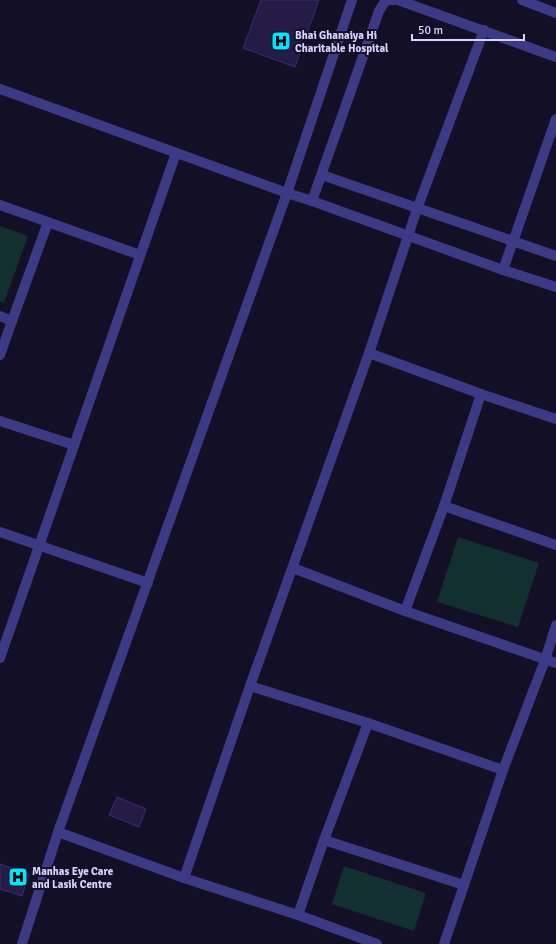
<svg xmlns="http://www.w3.org/2000/svg" width="556" height="944" viewBox="0 0 556 944" font-family="Signika,sans-serif">
<style>
.green{fill:#12302f}
.building{fill:#241b47;stroke:#3b2d73}
.lines{fill:none;stroke-linecap:round;stroke-linejoin:round}
.minor{stroke:#3d3a85;stroke-width:10}
.labels{text-anchor:middle;stroke-width:4;stroke-linejoin:round;paint-order:stroke}
.poi-label{font-size:11px;font-weight:bold;fill:#d9d4ff;stroke:#130f26;text-anchor:start}
</style>
<rect width="100%" height="100%" fill="#130f26"/>
<g class="green">
<polygon points="0,226 28,236 4,303 0,301"/>
<polygon points="458,537 539,563 518,627 437,602"/>
<polygon points="344,866 426,893 414,931 332,904"/>
</g>
<g class="building">
<polygon points="261,0 319,0 295,67 243,48"/>
<polygon points="117,797 146,809 139,827 109,815"/>
<polygon points="0,864 29,874 22,896 0,889"/>
</g>
<g class="lines">
<g class="minor">
<polyline points="398,0 556,57"/>
<polyline points="522,0 556,13"/>
<polyline points="0,89 287,193 312,201 503,270 556,287"/>
<polyline points="322,175 556,256"/>
<polyline points="312,201 379,11 386,0 394,0"/>
<polyline points="0,205 140,255"/>
<polyline points="503,270 556,119"/>
<polyline points="0,316 12,321 48,222"/>
<polyline points="369,353 481,394 556,419"/>
<polyline points="0,355 12,321"/>
<polyline points="0,421 74,445"/>
<polyline points="444,506 556,545"/>
<polyline points="0,532 148,583"/>
<polyline points="293,568 405,611 444,506 481,394"/>
<polyline points="405,611 556,663"/>
<polyline points="0,658 176,153"/>
<polyline points="250,686 368,723 503,770"/>
<polyline points="58,832 184,878 298,915 377,944"/>
<polyline points="324,840 464,885"/>
<polyline points="184,878 250,686 369,353 417,209 484,30"/>
<polyline points="298,915 324,840 368,723"/>
<polyline points="22,944 58,832 287,193 352,0"/>
<polyline points="444,944 503,770 545,660 556,625"/>
</g>
</g>
<defs>
<g id="hospital-square" transform="scale(1)"><rect x="-9" y="-9" width="18" height="18" rx="4" fill="#00e5ff" stroke="#130f26"/><path d="M-5-5h3v3.5h4V-5h3V5h-3V1.5h-4V5h-3Z" fill="#111"/></g>
</defs>
<g fill-rule="evenodd">
<use href="#hospital-square" x="281" y="41"/>
<use href="#hospital-square" x="18" y="877"/>
</g>
<g class="labels">
<g class="poi-label">
<text x="295" y="39">Bhai Ghanaiya Hi<tspan x="295" dy="13">Charitable Hospital</tspan></text>
<text x="32" y="875">Manhas Eye Care<tspan x="32" dy="13">and Lasik Centre</tspan></text>
</g>
</g>
<path d="M412 34v6h112v-6" fill="none" stroke="#d9d4ff" stroke-width="2"/>
<text x="418" y="34" font-size="12" fill="#d9d4ff" stroke="#130f26" stroke-width="3" paint-order="stroke">50 m</text>
</svg>
